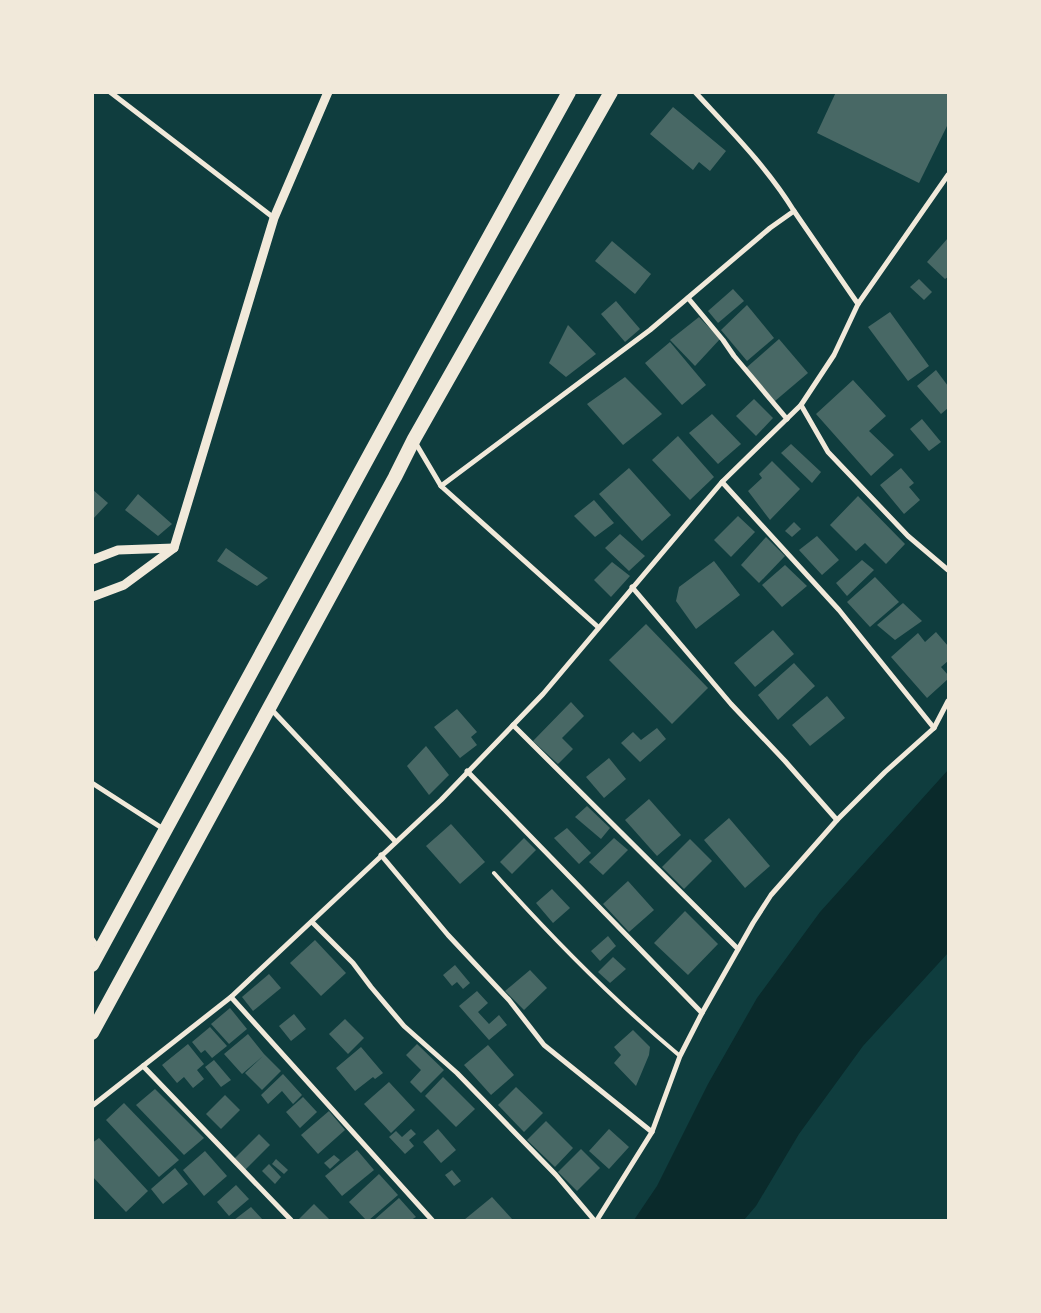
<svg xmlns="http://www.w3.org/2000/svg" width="1041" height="1313" viewBox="0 0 1041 1313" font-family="'Source Sans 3',sans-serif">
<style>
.water{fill:#0a2a2b}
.building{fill:#486865}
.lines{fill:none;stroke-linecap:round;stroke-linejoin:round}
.service{stroke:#f1e9da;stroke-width:4}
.minor{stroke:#f1e9da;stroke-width:5}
.tertiary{stroke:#f1e9da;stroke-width:9}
.trunk{stroke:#f1e9da;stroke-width:14}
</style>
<rect width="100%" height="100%" fill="#0f3d3e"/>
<polygon class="water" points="948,770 948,953 863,1046 799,1134 756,1206 744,1220 634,1220 657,1186 708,1084 757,998 820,912"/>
<g class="building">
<polygon points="836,92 948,92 948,124 919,183 817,133"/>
<polygon points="673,107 726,151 710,171 699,162 693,170 650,134"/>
<polygon points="948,238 948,277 945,279 927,262"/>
<polygon points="612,241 651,274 635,294 595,261"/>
<polygon points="919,279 932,292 924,300 910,287"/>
<polygon points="733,289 744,301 718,323 708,311"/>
<polygon points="616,301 640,329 625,342 601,314"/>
<polygon points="747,305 774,338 747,361 721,330"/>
<polygon points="890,312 929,366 908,381 868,327"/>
<polygon points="699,317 720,339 695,366 670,340"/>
<polygon points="568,325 596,354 566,377 549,363"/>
<polygon points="779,339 808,373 775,401 746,368"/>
<polygon points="670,342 706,385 682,405 645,363"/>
<polygon points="936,370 948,386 948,408 941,414 917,386"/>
<polygon points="625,377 662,414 623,445 587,404"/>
<polygon points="853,380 886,416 869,431 894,455 871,476 816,414"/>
<polygon points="754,399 773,418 756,436 736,416"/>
<polygon points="712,414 741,444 718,464 689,433"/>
<polygon points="922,419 941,442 929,451 910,429"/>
<polygon points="678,436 714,477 690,500 652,460"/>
<polygon points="791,444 821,472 812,483 781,453"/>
<polygon points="772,461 800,489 770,520 748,491 762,478 759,474"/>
<polygon points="629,468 671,515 642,541 599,494"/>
<polygon points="901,468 914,483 909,487 920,500 904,514 880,485"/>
<polygon points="92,489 108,503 92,520"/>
<polygon points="138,494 172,524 158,536 125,510"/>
<polygon points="858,496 905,544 886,564 865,543 856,551 830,525"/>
<polygon points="594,500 614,523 595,537 574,516"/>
<polygon points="738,516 755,532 731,557 714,540"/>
<polygon points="794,522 801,529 792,537 785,531"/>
<polygon points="620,534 645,556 629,571 605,548"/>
<polygon points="817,536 839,560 822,575 799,550"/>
<polygon points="766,537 785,556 759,583 741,565"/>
<polygon points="226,548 268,578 257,586 217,561"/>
<polygon points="862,560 874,570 847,596 836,583"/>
<polygon points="714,561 740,595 696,629 676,601 679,587"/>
<polygon points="612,562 630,576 611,597 594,580"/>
<polygon points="785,565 807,586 782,607 762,585"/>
<polygon points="875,577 899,602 870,627 847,602"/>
<polygon points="903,603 922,621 895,640 877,625"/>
<polygon points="646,624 708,688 672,724 609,660"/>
<polygon points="773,630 794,654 755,687 734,663"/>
<polygon points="936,632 948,646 948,661 941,667 948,675 948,679 927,698 891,657 918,633 925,642"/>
<polygon points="794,663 815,686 778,720 758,695"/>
<polygon points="827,696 845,718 810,746 792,725"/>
<polygon points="571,702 584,716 562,738 573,749 558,764 533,741"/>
<polygon points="457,709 477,732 471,737 477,745 460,758 434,727"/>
<polygon points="657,728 666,739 640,762 621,743 633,732 641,740"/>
<polygon points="426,746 449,775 429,795 407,766"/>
<polygon points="609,758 626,779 604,798 586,777"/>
<polygon points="649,799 681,835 657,856 625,820"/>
<polygon points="587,806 610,828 601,839 575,817"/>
<polygon points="729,818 770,866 745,888 704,840"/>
<polygon points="451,824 485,862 460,884 426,846"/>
<polygon points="567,828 591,853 579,864 554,838"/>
<polygon points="524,838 536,850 512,874 500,862"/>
<polygon points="614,838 628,850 603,875 589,862"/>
<polygon points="690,839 712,861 684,889 662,867"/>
<polygon points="628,881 654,910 629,932 603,904"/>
<polygon points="552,889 570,908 553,923 536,903"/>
<polygon points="685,911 718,944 688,975 654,943"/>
<polygon points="608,936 616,946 600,961 591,951"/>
<polygon points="315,940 346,973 321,996 290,963"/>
<polygon points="613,957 626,969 610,983 598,972"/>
<polygon points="455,965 470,983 463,989 457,982 452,986 443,975"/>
<polygon points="530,970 547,988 524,1010 505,991"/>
<polygon points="269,974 281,988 253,1011 242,997"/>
<polygon points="477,991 488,1003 478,1012 489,1024 499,1015 507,1025 489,1040 459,1006"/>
<polygon points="230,1008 247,1029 229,1044 211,1024"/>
<polygon points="294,1014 306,1029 291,1041 279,1026"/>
<polygon points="345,1019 364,1038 348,1054 329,1034"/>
<polygon points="210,1027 227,1046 212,1058 205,1050 201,1053 192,1042"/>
<polygon points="633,1030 650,1047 649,1055 636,1086 614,1063 621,1055 614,1047"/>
<polygon points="248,1034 264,1054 281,1071 262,1090 245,1073 263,1056 242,1074 224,1054"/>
<polygon points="188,1044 204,1064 197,1070 204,1079 193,1088 184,1077 177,1083 162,1065"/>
<polygon points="417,1044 444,1070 421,1093 410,1082 421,1070 406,1055"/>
<polygon points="488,1045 514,1075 491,1095 464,1065"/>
<polygon points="361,1047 383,1073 375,1079 373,1077 355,1091 336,1068"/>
<polygon points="214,1060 231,1080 221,1087 205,1067"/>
<polygon points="283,1074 302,1095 293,1104 282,1091 268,1104 261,1095"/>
<polygon points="443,1077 475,1109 456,1127 425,1096"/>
<polygon points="389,1082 415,1110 391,1133 364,1104"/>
<polygon points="516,1087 543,1113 524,1132 498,1105"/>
<polygon points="155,1089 204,1138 184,1155 136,1105"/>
<polygon points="225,1095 240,1110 221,1129 206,1114"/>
<polygon points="303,1097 317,1112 300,1128 286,1112"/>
<polygon points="124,1103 179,1160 159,1177 106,1120"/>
<polygon points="329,1111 345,1130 318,1154 301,1135"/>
<polygon points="546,1121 573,1148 555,1167 527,1140"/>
<polygon points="411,1129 416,1134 409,1140 414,1146 405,1154 389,1137 396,1131 402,1137"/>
<polygon points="438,1129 456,1150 441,1163 423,1142"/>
<polygon points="609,1129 629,1147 609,1169 589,1151"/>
<polygon points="259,1134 270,1145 245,1170 234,1159"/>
<polygon points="99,1138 148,1191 126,1212 92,1176 92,1143"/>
<polygon points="581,1149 600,1168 577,1191 558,1172"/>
<polygon points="357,1150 374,1170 342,1196 325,1176"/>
<polygon points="205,1151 227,1176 204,1196 183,1170"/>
<polygon points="334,1155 340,1160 330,1169 324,1163"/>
<polygon points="276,1159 288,1170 284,1174 272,1164"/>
<polygon points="269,1164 281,1177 275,1184 262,1171"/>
<polygon points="175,1168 188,1184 163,1204 151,1189"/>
<polygon points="452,1170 461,1181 454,1186 445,1175"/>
<polygon points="379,1174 398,1195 369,1220 366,1220 349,1202"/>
<polygon points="236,1185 249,1199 229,1216 217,1202"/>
<polygon points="492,1197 512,1219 464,1220"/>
<polygon points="399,1198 416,1217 411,1220 374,1220"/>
<polygon points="314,1204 330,1220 298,1220"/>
<polygon points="251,1207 263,1220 234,1220"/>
</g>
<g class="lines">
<path class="service" d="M494,873C552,938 613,1000 680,1056"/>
<g class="minor">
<polyline points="110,92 274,218"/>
<polyline points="794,211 858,304"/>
<polyline points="688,298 723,340 734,356 787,419"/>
<polyline points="801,405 828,452 908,536 948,570"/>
<polyline points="415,442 441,486 598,627"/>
<polyline points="722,482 839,610 934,728"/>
<path d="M441,486L650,330L770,228L794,211C767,167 730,130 695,92"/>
<polyline points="632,587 731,704 785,761 837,820"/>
<polyline points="271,709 395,841"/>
<polyline points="513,725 738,949"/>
<polyline points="467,771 702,1013"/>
<polyline points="92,783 165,830"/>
<polyline points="381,855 448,935 509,1000 544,1045 652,1132"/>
<polyline points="312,922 353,963 371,987 404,1026 457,1073 556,1175 594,1220"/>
<polyline points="92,939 99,949"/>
<polyline points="231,997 432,1220"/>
<polyline points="143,1066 291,1220"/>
<polyline points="92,1106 231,997 441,800 543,694 722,482 801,405 834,355 858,304 948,175"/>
<polyline points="597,1220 652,1132 680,1056 702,1013 753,923 771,895 837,820 885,772 934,728 948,701"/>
</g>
<g class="tertiary">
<polyline points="92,560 118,550 174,548"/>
<polyline points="92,597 124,585 174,548 274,218 328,92"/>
</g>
<g class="trunk">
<polyline points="92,965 425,353 569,92"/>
<polyline points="92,1033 395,477 414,439 611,92"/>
</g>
</g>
<rect width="1041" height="1313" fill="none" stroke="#f1e9da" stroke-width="188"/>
</svg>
